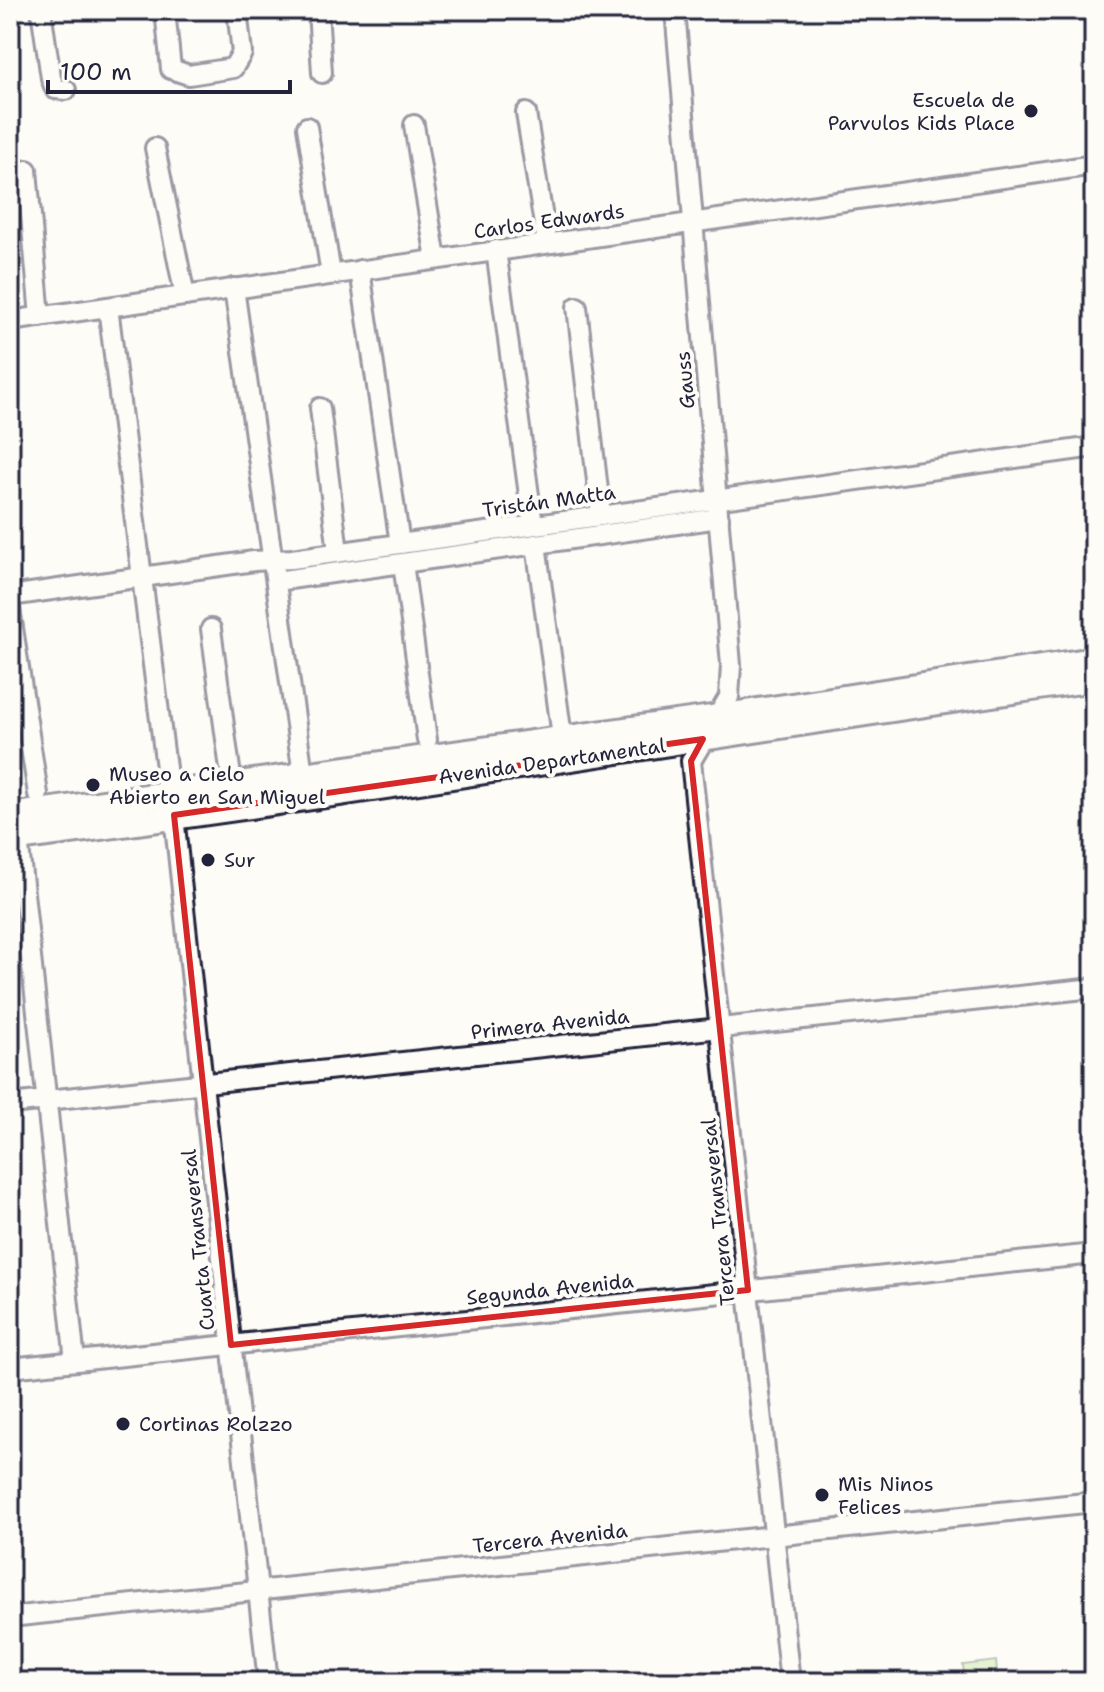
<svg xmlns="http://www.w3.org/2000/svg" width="1104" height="1692" viewBox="0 0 1104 1692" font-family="'Shantell Sans',sans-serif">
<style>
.garden{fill:#c8e8a0;stroke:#75856e;stroke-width:2}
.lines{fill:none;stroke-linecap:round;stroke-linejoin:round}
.minor-casing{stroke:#22223b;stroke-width:24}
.major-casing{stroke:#22223b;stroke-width:30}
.minor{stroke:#fdfcf7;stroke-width:18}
.major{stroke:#fdfcf7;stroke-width:24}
.marked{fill:none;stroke:#d62828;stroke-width:6;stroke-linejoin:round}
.poi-dot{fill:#22223b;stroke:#fdfcf7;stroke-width:3}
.labels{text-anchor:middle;stroke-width:8;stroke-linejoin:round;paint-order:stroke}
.poi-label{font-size:20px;fill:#22223b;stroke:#fdfcf7;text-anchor:start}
.street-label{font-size:20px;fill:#22223b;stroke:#fdfcf7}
</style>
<rect width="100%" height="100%" fill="#fdfcf7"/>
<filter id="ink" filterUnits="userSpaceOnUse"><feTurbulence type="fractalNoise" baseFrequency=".0125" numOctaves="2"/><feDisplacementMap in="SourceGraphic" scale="16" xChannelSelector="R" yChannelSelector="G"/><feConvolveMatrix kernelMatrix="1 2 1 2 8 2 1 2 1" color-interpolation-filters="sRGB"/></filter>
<g filter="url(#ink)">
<polygon class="garden" points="996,1661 998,1682 965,1682 963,1665"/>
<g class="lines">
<g class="minor-casing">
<g id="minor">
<polyline points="41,10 51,78 55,89 66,90"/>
<polyline points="165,10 171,69 189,75 233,68 242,53 237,10"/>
<polyline points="318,10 322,73"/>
<polyline points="675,10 731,665 729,697 691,761 790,1682"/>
<polyline points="526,113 547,243"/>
<polyline points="414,125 436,259"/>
<polyline points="307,127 331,274"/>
<polyline points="155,148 185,296"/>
<polyline points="27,170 40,317"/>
<polyline points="496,250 533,525"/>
<polyline points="360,270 400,544"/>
<polyline points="234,288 303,774"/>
<polyline points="108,307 167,776"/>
<polyline points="577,307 601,516"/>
<polyline points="10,321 1094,165"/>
<polyline points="320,408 338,552"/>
<polyline points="536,544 562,737"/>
<polyline points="403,563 427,740"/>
<polyline points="276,581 719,518"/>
<polyline points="10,596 254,561 292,559 1094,447"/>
<polyline points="10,608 38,794"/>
<polyline points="211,629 232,784"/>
<polyline points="173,807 268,1682"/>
<polyline points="18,838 75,1361"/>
<polyline points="10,1104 1094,988"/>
<polyline points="10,1368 1094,1254"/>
<polyline points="10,1617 1094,1502"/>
</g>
</g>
<g class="major-casing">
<g id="major">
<polyline points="10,816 719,717 1094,660"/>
<path d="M10,839C372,792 733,731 1094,679"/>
</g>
</g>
<use href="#minor" class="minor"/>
<use href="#major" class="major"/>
</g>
</g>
<path d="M0 0H1104V1692H0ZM703,739L691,761L748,1290L231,1345L174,815Z" fill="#fdfcf7" fill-opacity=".55" fill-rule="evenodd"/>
<path class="marked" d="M703,739L691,761L748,1290L231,1345L174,815Z"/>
<g class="poi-dot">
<circle cx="1031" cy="111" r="8"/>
<circle cx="93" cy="785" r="8"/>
<circle cx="208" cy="860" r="8"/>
<circle cx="123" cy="1424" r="8"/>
<circle cx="822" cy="1495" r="8"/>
</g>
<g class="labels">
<g class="poi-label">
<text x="1015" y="107" text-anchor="end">Escuela de<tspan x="1015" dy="23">Parvulos Kids Place</tspan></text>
<text x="109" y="781">Museo a Cielo<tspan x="109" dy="23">Abierto en San Miguel</tspan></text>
<text x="224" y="867">Sur</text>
<text x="139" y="1431">Cortinas Rolzzo</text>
<text x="838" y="1491">Mis Ninos<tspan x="838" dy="23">Felices</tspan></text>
</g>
<g class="street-label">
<text transform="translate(549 221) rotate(-8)" y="7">Carlos Edwards</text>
<text transform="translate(685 380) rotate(-95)" y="7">Gauss</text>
<text transform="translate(549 501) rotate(-8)" y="7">Tristán Matta</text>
<text transform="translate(552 761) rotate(-8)" y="7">Avenida Departamental</text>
<text transform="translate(550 1024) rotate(-6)" y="7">Primera Avenida</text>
<text transform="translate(718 1212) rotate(-96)" y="7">Tercera Transversal</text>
<text transform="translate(198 1240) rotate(-96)" y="7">Cuarta Transversal</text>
<text transform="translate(550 1289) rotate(-6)" y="7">Segunda Avenida</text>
<text transform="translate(550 1538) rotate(-6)" y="7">Tercera Avenida</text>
</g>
</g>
<rect width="1104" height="1692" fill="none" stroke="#fdfcf7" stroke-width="40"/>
<rect x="20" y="20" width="1064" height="1652" fill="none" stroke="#22223b" stroke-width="3" filter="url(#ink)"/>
<path d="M48 80v12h242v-12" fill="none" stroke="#22223b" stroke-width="4"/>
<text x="60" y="80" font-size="24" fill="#22223b" stroke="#fdfcf7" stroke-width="6" paint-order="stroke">100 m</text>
</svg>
